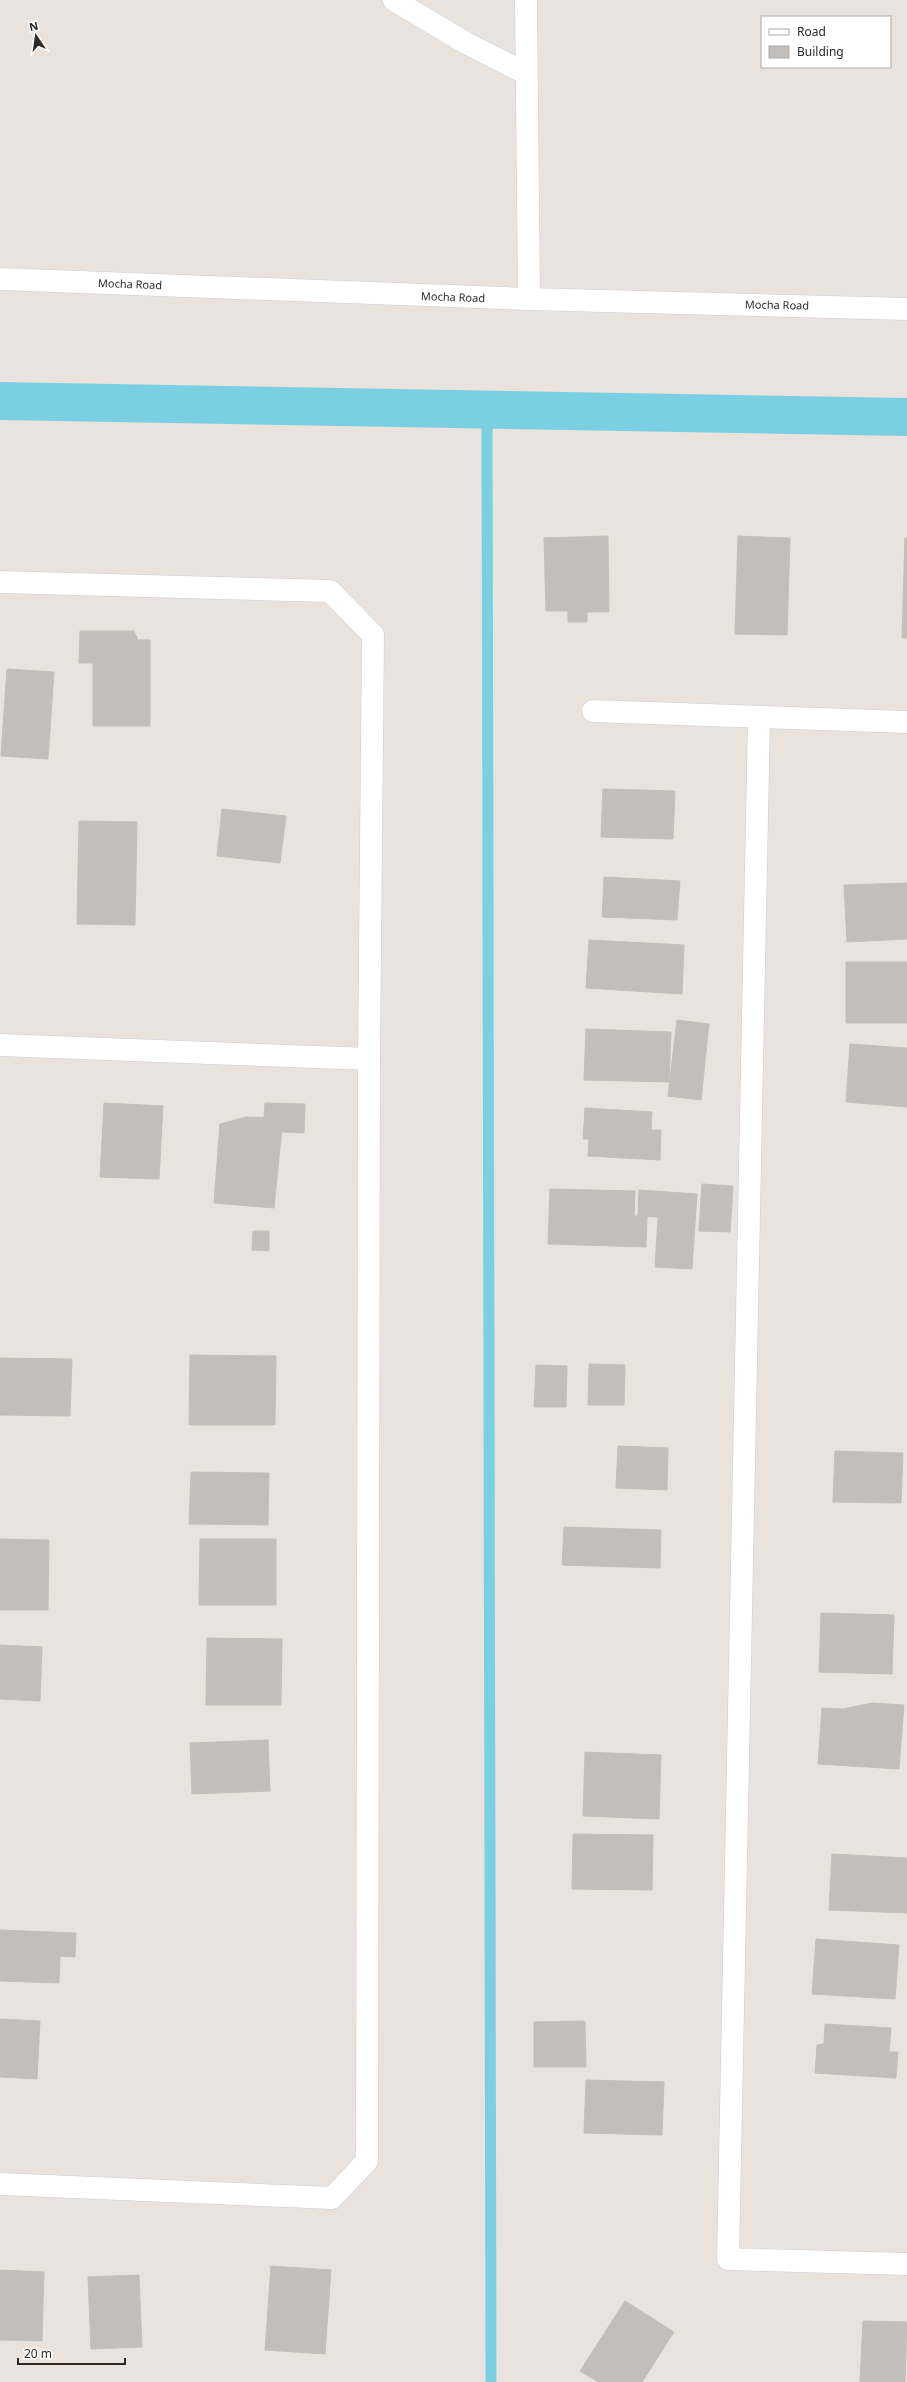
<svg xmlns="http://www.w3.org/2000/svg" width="907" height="2382" viewBox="0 0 907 2382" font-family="'Noto Sans',sans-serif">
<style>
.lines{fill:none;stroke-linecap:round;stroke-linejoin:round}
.stream{stroke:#7ad0e2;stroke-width:11}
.canal{stroke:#7ad0e2;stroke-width:38}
.building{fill:#c3beb9;stroke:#c6bfb7}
.minor-casing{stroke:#c9cdd6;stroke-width:23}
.tertiary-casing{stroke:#c9cdd6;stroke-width:23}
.minor{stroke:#fff;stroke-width:22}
.tertiary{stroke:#fff;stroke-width:22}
.labels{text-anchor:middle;stroke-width:4;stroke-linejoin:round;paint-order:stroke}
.street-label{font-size:11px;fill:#2a2a2a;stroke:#fff}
</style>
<rect width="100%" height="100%" fill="#eae3dd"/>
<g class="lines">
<polyline class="stream" points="487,410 491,2382"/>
<polyline class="canal" points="0,401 907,417"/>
</g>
<g class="building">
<polygon points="608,536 609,612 587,612 587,622 568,622 568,611 546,611 544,538"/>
<polygon points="738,536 790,538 787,635 735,634"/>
<polygon points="905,538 907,538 907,638 902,638"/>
<polygon points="80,631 134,631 138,640 150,640 150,726 93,726 93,663 79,663"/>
<polygon points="7,669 54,672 48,759 1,756"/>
<polygon points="603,789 675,791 673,839 601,837"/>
<polygon points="222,809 286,816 280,863 217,856"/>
<polygon points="79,821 137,822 135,925 77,924"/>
<polygon points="604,877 680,881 677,920 602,917"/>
<polygon points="907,883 907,939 847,942 844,885"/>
<polygon points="589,940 684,945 682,994 586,988"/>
<rect x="846" y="962" width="61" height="61"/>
<polygon points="677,1020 709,1024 701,1100 668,1096"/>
<polygon points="586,1029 671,1032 669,1082 584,1080"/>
<polygon points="850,1044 907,1048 907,1107 846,1102"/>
<polygon points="104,1103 163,1106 159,1179 100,1177"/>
<polygon points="265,1103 305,1104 304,1133 282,1132 283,1118 264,1117"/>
<polygon points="585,1108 652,1112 651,1130 661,1130 660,1160 588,1156 589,1139 583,1139"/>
<polygon points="246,1117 283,1118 274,1208 214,1203 220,1124"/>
<polygon points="702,1184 733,1186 730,1232 699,1231"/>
<polygon points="550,1189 635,1191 634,1216 647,1216 646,1247 548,1244"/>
<polygon points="639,1190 697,1194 692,1269 655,1267 658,1217 638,1216"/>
<polygon points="253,1231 269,1231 269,1251 252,1250"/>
<polygon points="190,1355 276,1356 275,1425 189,1425"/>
<polygon points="0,1358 72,1359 70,1416 0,1415"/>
<polygon points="589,1364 625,1365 624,1405 588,1405"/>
<polygon points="536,1365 567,1366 566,1407 534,1407"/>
<polygon points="618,1446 668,1448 667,1490 616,1488"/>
<polygon points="835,1451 903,1453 901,1503 833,1502"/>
<polygon points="191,1472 269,1473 268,1525 189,1524"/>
<polygon points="564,1527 661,1530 660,1568 562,1565"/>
<polygon points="0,1539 49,1540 48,1610 0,1610"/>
<polygon points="200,1539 276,1539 276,1605 199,1605"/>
<polygon points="821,1613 894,1615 892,1674 819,1672"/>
<polygon points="207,1638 282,1639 281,1705 206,1705"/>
<polygon points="0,1645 42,1647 40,1701 0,1699"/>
<polygon points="872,1703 904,1705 899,1769 818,1764 822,1708 843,1709"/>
<polygon points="268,1740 270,1791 192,1794 190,1743"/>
<polygon points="585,1752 661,1755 659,1819 583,1816"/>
<polygon points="573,1834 653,1835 652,1890 572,1889"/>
<polygon points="832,1854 907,1858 907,1913 829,1910"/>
<polygon points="0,1930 76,1933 75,1957 60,1956 59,1983 0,1981"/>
<polygon points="816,1939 899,1945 895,1999 812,1994"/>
<polygon points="0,2019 40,2021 37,2079 0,2077"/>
<polygon points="585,2021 586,2067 534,2067 534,2022"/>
<polygon points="825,2024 891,2028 889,2052 898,2052 896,2078 815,2073 817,2045 824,2044"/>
<polygon points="586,2080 664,2082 662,2135 584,2133"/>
<polygon points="271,2266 331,2270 325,2354 265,2350"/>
<polygon points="0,2270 44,2272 42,2341 0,2340"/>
<polygon points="139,2275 142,2347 91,2349 88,2277"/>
<polygon points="625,2301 674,2332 642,2382 598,2382 580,2371"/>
<polygon points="863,2321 907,2322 905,2382 860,2382"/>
</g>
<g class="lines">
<g class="minor-casing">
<g id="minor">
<polyline points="394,0 466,43 525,73"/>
<polyline points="526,0 529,299"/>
<polyline points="0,582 330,591 373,635 369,1059 0,1045"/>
<polyline points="593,711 907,722"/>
<polyline points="759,717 728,2259 907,2264"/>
<polyline points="0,2184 332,2198 367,2161 369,1059"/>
</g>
</g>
<g class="tertiary-casing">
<polyline id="tertiary" points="0,279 529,299 907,309"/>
</g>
<use href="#minor" class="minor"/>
<use href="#tertiary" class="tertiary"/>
</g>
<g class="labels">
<g class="street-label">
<text transform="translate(130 284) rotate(2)" y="4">Mocha Road</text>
<text transform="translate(453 297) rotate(2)" y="4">Mocha Road</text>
<text transform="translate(777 305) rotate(1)" y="4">Mocha Road</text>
</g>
</g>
<rect x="761" y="16" width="130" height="52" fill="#ffffff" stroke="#aaaaaa"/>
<rect x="769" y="29" width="20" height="6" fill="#ffffff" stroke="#aaaaaa"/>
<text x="797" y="36" font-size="12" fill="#2a2a2a">Road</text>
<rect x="769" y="46" width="20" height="12" fill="#c3beb9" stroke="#aaaaaa"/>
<text x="797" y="56" font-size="12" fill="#2a2a2a">Building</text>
<g transform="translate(36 36) rotate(347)" stroke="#ffffff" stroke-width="3" paint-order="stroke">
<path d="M0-3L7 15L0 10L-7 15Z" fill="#2a2a2a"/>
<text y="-6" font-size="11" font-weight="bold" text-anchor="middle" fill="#2a2a2a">N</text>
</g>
<path d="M18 2358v6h107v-6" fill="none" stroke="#2a2a2a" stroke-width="2"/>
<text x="24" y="2358" font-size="12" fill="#2a2a2a" stroke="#ffffff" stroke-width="3" paint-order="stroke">20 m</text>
</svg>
